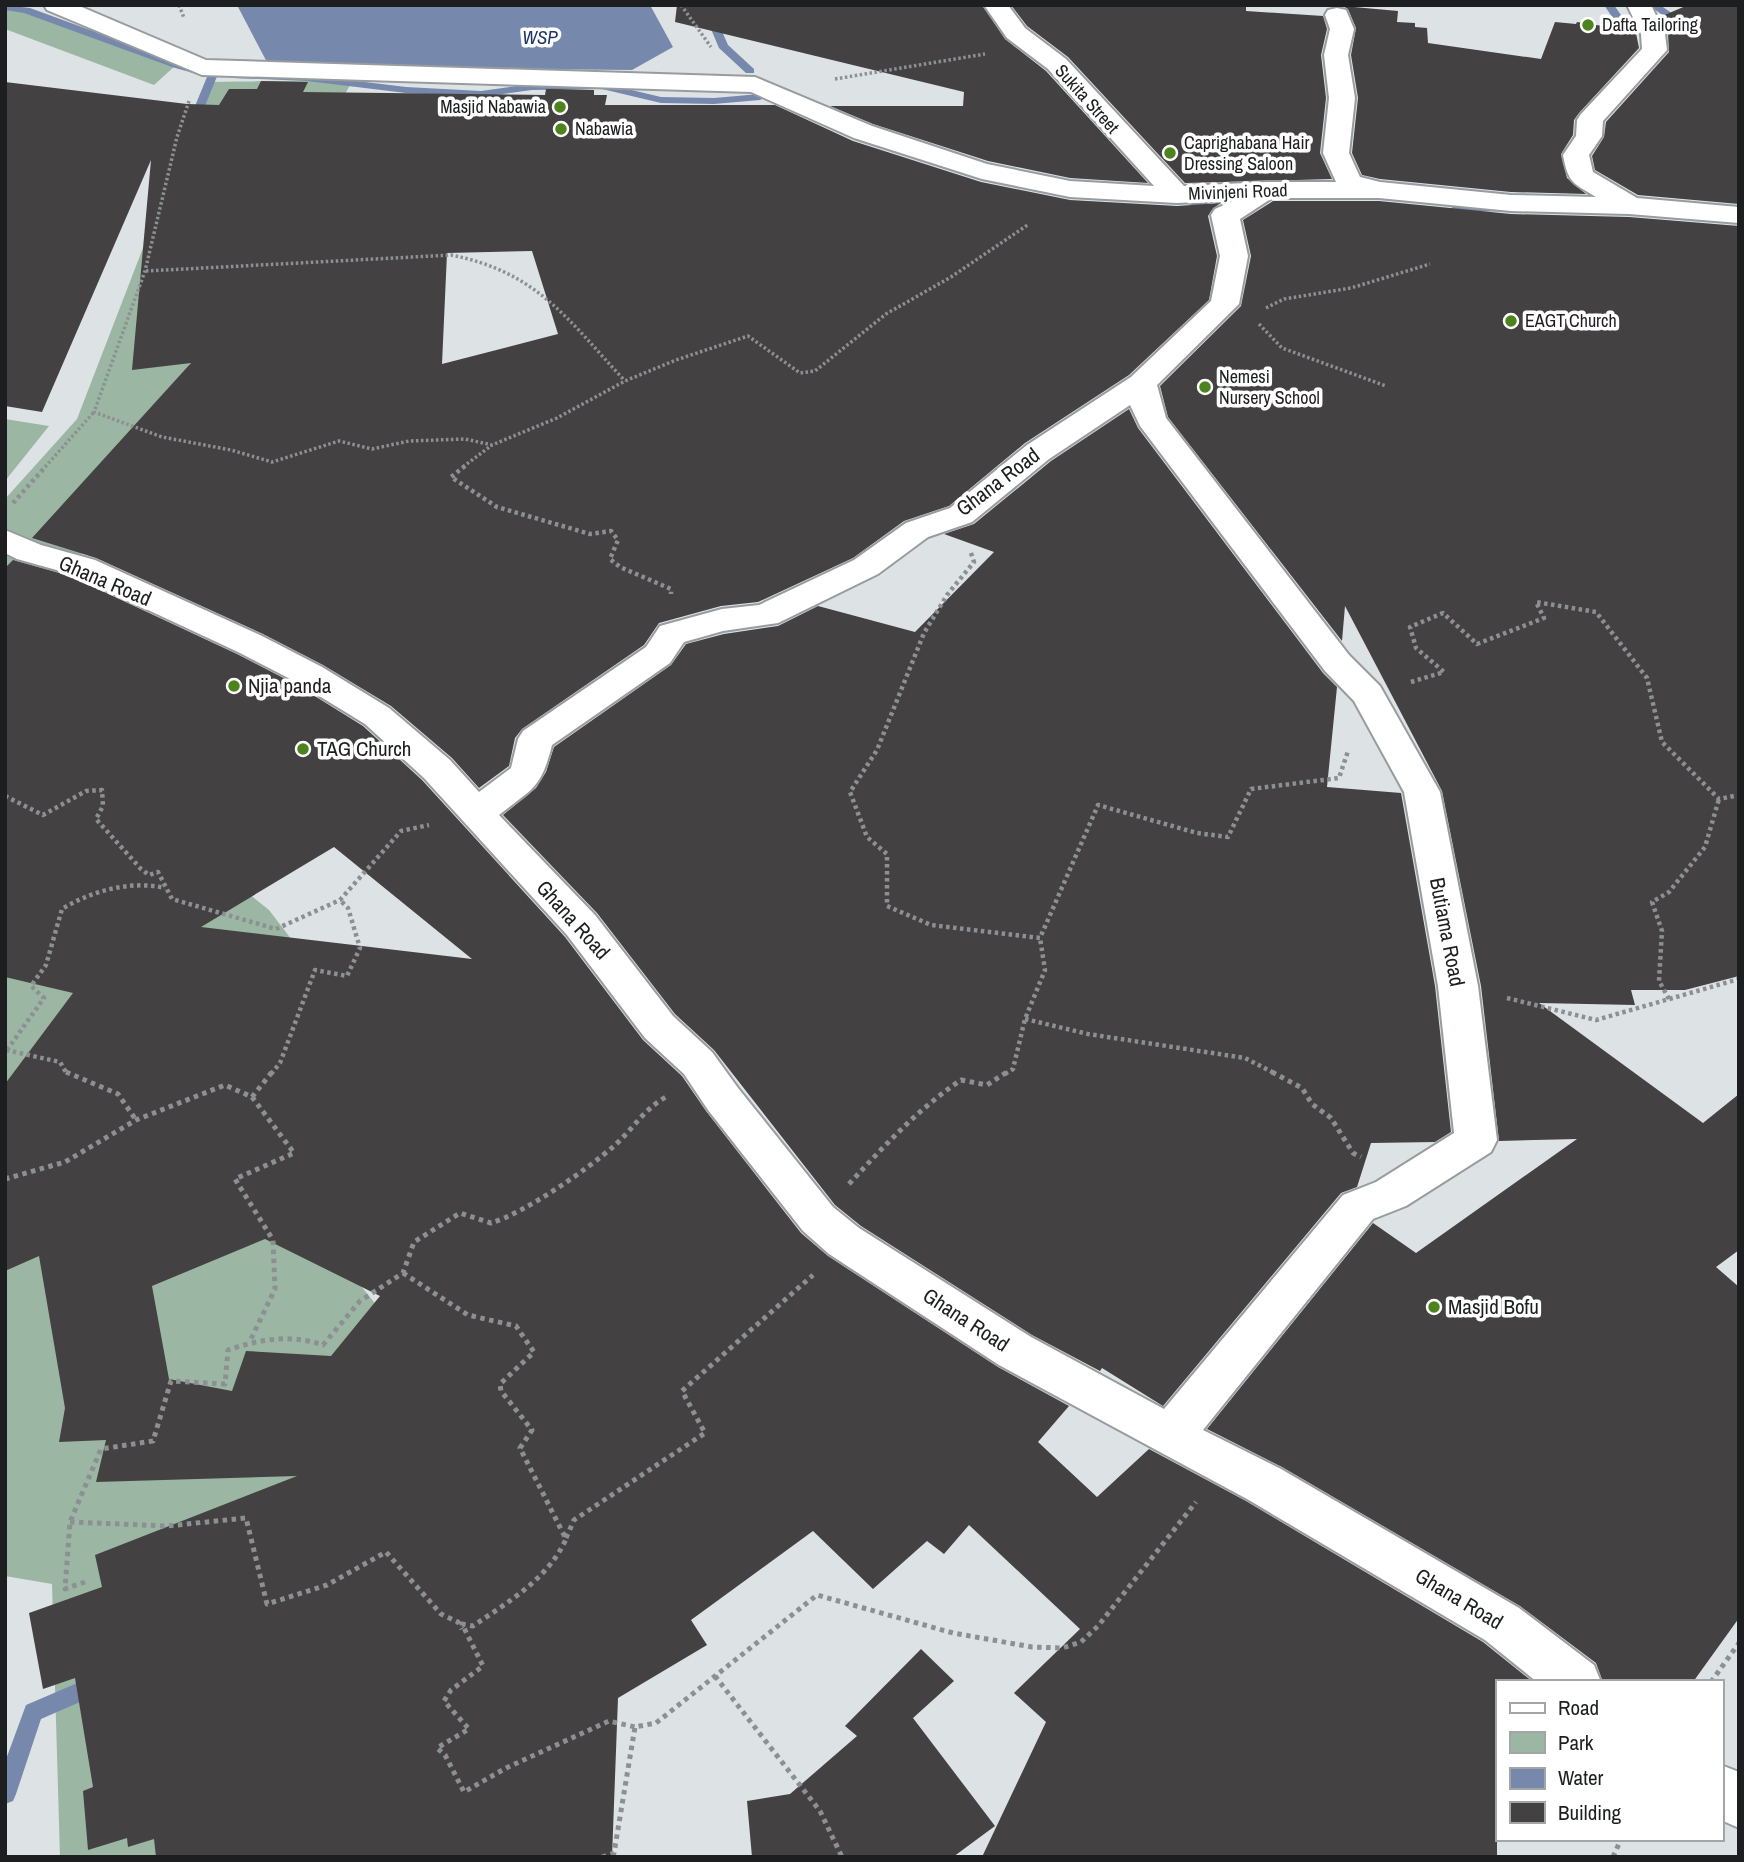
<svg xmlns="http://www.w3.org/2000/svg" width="1744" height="1862" viewBox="0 0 1744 1862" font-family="'Archivo Narrow',sans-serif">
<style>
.green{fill:#9bb7a3}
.water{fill:#7689ac}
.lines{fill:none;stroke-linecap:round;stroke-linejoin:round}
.stream{fill:#7689ac;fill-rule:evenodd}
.building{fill:#444143;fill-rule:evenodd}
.street-casing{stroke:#989c9f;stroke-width:4}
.path-far2{stroke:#8c9092;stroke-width:3.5;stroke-dasharray:2.5 2.5;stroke-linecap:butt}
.path-far1{stroke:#8c9092;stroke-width:4.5;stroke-dasharray:3.5 3.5;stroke-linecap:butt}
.path{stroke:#8c9092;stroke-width:5;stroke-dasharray:4.5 4.5;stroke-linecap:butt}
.street{fill:#fff;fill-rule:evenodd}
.poi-dot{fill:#4c831d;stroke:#fff;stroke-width:2.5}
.labels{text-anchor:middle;stroke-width:7;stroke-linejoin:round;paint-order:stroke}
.far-poi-label{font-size:18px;fill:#1c1e1f;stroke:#fff;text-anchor:start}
.far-street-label{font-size:18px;fill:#1c1e1f;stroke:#fff}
.far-water-label{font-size:19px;font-style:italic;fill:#1f3766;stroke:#fff}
.street-label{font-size:21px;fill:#1c1e1f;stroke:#fff}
.poi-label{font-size:21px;fill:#1c1e1f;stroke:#fff;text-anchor:start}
</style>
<rect width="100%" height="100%" fill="#dde2e5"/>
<g class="green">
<polygon points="5,7 15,9 176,65 154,85 5,29"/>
<polygon points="353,80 32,639 5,727 5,499 77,419 207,82"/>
<polygon points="5,419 49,426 5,481"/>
<polygon points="5,788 229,878 269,910 295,944 289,1197 382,1312 355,1857 60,1857 52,1584 5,1576"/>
</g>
<polygon class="water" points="237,5 650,5 673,47 632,70 269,66"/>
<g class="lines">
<g class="stream">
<polygon points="5,5 30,8 180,63 217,72 218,74 198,123 193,126 188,123 207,77 172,67 24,13 5,10"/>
<polygon points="1604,5 1614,5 1630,28 1629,30 1621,30"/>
<polygon points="1648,5 1660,5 1689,25 1680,27"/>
<polygon points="706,13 714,13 728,45 754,69 754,73 746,73 719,48 705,15"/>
<polygon points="237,73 307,75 406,87 481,91 532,84 602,83 661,97 714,98 760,94 765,97 760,100 714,104 661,103 602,89 532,90 481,97 406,93 307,81 233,78 233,74"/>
<polygon points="1176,195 1226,208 1231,215 1228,223 1218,225 1218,212 1172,200 1172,196"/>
<polygon points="1515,206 1519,207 1519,211 1455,212 1449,209 1455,206"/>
<polygon points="96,1675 103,1678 106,1685 103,1692 41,1719 16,1794 13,1801 5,1804 5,1762 26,1705"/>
</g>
</g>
<g class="building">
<polygon points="677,5 982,5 1005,39 1046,71 1148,183 1070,178 988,161 873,124 830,106 963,106 964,92 675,22"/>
<polygon points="1011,5 1246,5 1246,11 1323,16 1327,29 1321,55 1326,98 1320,153 1332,179 1185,183 1068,57 1027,26"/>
<polygon points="1688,5 1739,5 1739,204 1638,195 1595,170 1592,156 1604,137 1606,122 1669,52 1668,34 1660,17"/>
<polygon points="1343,6 1398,11 1397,22 1415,23 1415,27 1427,28 1428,43 1541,59 1555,22 1576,24 1577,22 1629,30 1635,28 1639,48 1579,113 1574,120 1573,135 1561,154 1567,178 1586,194 1511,192 1380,179 1362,175 1352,153 1358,98 1351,55 1356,28 1348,9"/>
<path d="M261,81L308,82L303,92L545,95L546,89H554L594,90V95H607L605,105H775L853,141L981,182L1070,200L1177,206L1221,203L1213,208L1208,216L1217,256L1209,300L1129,375L1025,443L949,506L904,521L853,558L758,602L721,606L659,623L644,645L522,729L515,738L509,766L479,788L452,758L391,706L323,665L263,634L96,558L32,538L191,363L132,370L151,160L42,412L5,406V82L187,104L219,105L229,89H257ZM532,251L558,334L442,364L447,253Z"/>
<polygon points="1273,201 1379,201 1511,214 1629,217 1739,226 1739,976 1685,990 1631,990 1635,1005 1539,1003 1703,1123 1739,1094 1739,1250 1716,1267 1739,1287 1739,1618 1693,1682 1603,1682 1596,1663 1520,1606 1282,1467 1207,1429 1373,1223 1416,1253 1577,1139 1499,1141 1481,986 1442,791 1345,606 1342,641 1168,417 1160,386 1241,306 1251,256 1243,220"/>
<polygon points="1129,409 1138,428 1323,673 1337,687 1327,787 1401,793 1435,986 1451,1132 1435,1142 1371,1143 1357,1187 1341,1193 1163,1406 1102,1368 1100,1371 1032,1335 861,1226 835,1205 714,1050 675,1014 597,913 503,815 536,788 546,772 554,747 671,665 686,644 724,634 778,626 818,606 915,632 994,552 944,534 974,524 1051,461"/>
<path d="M13,560L70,576L237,654L297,685L363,726L422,780L565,937L643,1040L682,1076L706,1111L801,1233L828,1256L998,1367L1069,1406L1038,1442L1097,1497L1149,1449L1246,1501L1483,1642L1533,1682H1497V1857H982L1046,1722L1014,1693L1080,1629L969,1525L944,1554L927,1541L873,1589L813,1531L691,1620L707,1645L618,1698L612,1857H156L154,1839L128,1847L127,1838L88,1850L83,1791L93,1787L75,1678L43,1689L29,1613L102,1587L95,1555L297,1476L96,1482L106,1440L59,1442L65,1408L39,1256L5,1271V1084L73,993L5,977V568ZM334,847L472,959L201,927ZM265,1239L380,1296L331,1356L246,1351L232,1391L169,1379L152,1286Z"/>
<polygon points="921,1649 954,1681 913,1718 995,1826 953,1857 752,1857 747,1801 790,1794 857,1736 845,1726"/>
</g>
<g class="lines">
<g class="street-casing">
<g id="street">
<path d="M44,5H77L206,60L755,77L872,126L987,164L1070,181L1154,186L1048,69L1007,38L984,5H1008L1025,28L1066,59L1184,186L1266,182H1336L1323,153L1329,98L1324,55L1330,29L1325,15L1328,10L1337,8L1346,10L1354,29L1348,55L1355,98L1349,153L1360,177L1380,182L1511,195L1596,197C1573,183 1568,183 1563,155L1576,136L1577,120L1581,114L1642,49L1641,34L1627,5H1651L1665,34L1667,50L1603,121L1602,136L1589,155L1593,172L1637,198L1739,207V223L1629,214L1511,211L1379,198H1272L1240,219L1248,256L1239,304L1157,385L1166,418L1349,655L1380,686L1440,792L1478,986L1497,1140L1491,1152L1406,1206L1373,1219L1203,1430L1281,1469L1519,1608L1594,1665L1601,1682H1537L1485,1640L1247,1499L999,1365L829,1254L803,1231L708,1110L684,1074L645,1038L567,935L424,778L365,724L298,683L238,652L71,574L17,559L5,553V530L41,545L95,560L262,636L322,667L389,708L450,760L479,792L511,768L518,739L523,731L646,647L660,626L722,609L759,605L854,560L906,523L950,508L1027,445L1131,377L1211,301L1220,256L1211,215L1215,209L1235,200L1177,203L1070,197L982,179L854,138L751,92L202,75L47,10ZM1130,405L1140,426L1325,671L1354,701L1404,792L1438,986L1454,1133L1376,1182L1343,1195L1164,1409L1031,1337L859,1228L833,1207L738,1088L712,1052L673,1016L595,915L499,815C533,788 541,789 552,745L670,663L684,642L723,631L778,623L878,574L928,537L972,522L1049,459Z"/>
<polygon points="1721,1765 1739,1772 1739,1828 1721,1820"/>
</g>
</g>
<g class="path-far2">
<polyline points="179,5 184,18"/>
<polyline points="681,5 711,47"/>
<polyline points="835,79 985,54"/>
<polyline points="189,101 177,137 145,271 94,412 162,437 231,450 272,462 339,441 372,449 409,441 465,439 492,445 557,418 625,381 676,360 748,336 800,373 815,371 886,314 951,277 1029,224"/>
<path d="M146,271L451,255C538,272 568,320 625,381"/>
<polyline points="1266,308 1284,299 1351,288 1430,264"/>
<polyline points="1259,324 1282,348 1386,386"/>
<polyline points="45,467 94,412"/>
<polyline points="463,467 492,445"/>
</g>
<g class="path-far1">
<polyline points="465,466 451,477 497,507 590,534 611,531 618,540 610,559 620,567 671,589 671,594"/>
<polyline points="13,503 46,466"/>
<polyline points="971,553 974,562 947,595 924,633 877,750 850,792 867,837 887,854 887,906 931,925 1040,938 1098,805 1197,833 1228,837 1251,789 1339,778 1348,751"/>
<polyline points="1411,682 1444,672 1416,648 1410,627 1443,613 1477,644 1544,618 1536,602 1596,612 1647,678 1662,742 1719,799 1739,795"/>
<polyline points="5,796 43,815 86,791 102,790 103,806 96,819 141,869 149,875 158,872 172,899 276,929 340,900 401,831 429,825"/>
<polyline points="1507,998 1596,1020 1739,979"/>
<polyline points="1669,999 1659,981 1662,931 1652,902 1669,892 1705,847 1719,799"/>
<polyline points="1025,1019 1088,1034 1245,1058 1276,1074"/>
<polyline points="6,1050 60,1062 67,1074"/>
<path d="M7,1050L44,998L31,986L46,965L62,909C91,891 131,880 165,888"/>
<polyline points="271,1074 280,1063 315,970 347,976 360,948 348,908 340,900"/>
<polyline points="1005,1074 1013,1069 1025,1019 1045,970 1040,938"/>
</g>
<g class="path">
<polyline points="66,1072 118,1094 136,1120"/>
<polyline points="1272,1072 1302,1088 1312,1104 1331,1118 1353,1153 1361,1157"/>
<polyline points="252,1097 272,1072"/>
<polyline points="5,1179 65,1162 136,1120 225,1085 252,1097 294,1153 235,1179 273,1240 275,1289 250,1341"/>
<path d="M849,1184C884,1146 918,1109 961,1080L987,1085L1007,1072"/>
<path d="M403,1273L468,1315L516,1326L534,1352L500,1384L501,1391L532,1430L520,1448L566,1539C548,1579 508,1602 473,1626L462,1624L483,1666L451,1690L444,1701L469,1729L437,1748L445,1755L464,1792L506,1768L609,1721L635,1727"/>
<polyline points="70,1522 167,1526 246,1518 267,1604 327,1585 386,1552 441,1614 458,1622 462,1629"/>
<polyline points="566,1538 574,1520 705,1433 682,1391 813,1275"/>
<path d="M85,1582L65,1589L70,1522L101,1449L153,1441L171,1381L225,1384L228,1350C260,1339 291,1334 323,1345L360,1301L403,1273L414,1242L460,1213L491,1223C526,1212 587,1170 615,1145C633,1129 644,1109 666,1097"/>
<polyline points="715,1676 820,1811 842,1857"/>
<polyline points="1711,1682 1739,1643"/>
<polyline points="602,1857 614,1853 635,1727 656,1723 817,1595 953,1633 1032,1647 1062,1648 1081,1642 1098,1626 1196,1502"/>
<polyline points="1613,1857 1621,1839"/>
</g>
<use href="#street" class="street"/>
</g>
<g class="poi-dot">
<circle cx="1588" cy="25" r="7"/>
<circle cx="560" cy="107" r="7"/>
<circle cx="561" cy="129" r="7"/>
<circle cx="1170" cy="153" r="7"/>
<circle cx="1511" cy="321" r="7"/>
<circle cx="1205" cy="387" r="7"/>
<circle cx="234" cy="686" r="7"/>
<circle cx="303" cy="749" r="7"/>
<circle cx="1434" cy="1307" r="7"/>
</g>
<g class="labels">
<g class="far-poi-label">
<text x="1602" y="31">Dafta Tailoring</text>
<text x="546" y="113" text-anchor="end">Masjid Nabawia</text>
<text x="575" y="135">Nabawia</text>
<text x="1184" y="149">Caprighabana Hair<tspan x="1184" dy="21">Dressing Saloon</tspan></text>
<text x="1525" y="327">EAGT Church</text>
<text x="1219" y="383">Nemesi<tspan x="1219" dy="21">Nursery School</tspan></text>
</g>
<g class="far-street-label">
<text transform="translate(1087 99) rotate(48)" y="6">Sukita Street</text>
<text transform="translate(1238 192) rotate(-2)" y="6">Mivinjeni Road</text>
</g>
<g class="far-water-label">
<text x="540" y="44">WSP</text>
</g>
<g class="street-label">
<text transform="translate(998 482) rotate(-37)" y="7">Ghana Road</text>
<text transform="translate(105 581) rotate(23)" y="7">Ghana Road</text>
<text transform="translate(573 920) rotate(48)" y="7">Ghana Road</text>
<text transform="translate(1447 932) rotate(79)" y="7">Butiama Road</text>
<text transform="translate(966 1320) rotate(33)" y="7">Ghana Road</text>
<text transform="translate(1459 1599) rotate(31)" y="7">Ghana Road</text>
</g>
<g class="poi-label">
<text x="248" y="693">Njia panda</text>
<text x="317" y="756">TAG Church</text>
<text x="1448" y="1314">Masjid Bofu</text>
</g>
</g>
<rect width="1744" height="1862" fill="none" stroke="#1c1e1f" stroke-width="14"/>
<rect x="1496" y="1680" width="228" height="161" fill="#ffffff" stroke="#a4a5a5" stroke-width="2"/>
<rect x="1510" y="1703" width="35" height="10" fill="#ffffff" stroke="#a4a5a5" stroke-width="2"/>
<text x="1558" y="1715" font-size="21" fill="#1c1e1f">Road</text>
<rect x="1510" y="1732" width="35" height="21" fill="#9bb7a3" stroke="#a4a5a5" stroke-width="2"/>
<text x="1558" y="1750" font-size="21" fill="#1c1e1f">Park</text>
<rect x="1510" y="1768" width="35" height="21" fill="#7689ac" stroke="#a4a5a5" stroke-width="2"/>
<text x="1558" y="1785" font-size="21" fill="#1c1e1f">Water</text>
<rect x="1510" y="1802" width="35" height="21" fill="#444143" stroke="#a4a5a5" stroke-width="2"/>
<text x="1558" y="1820" font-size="21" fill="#1c1e1f">Building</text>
</svg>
